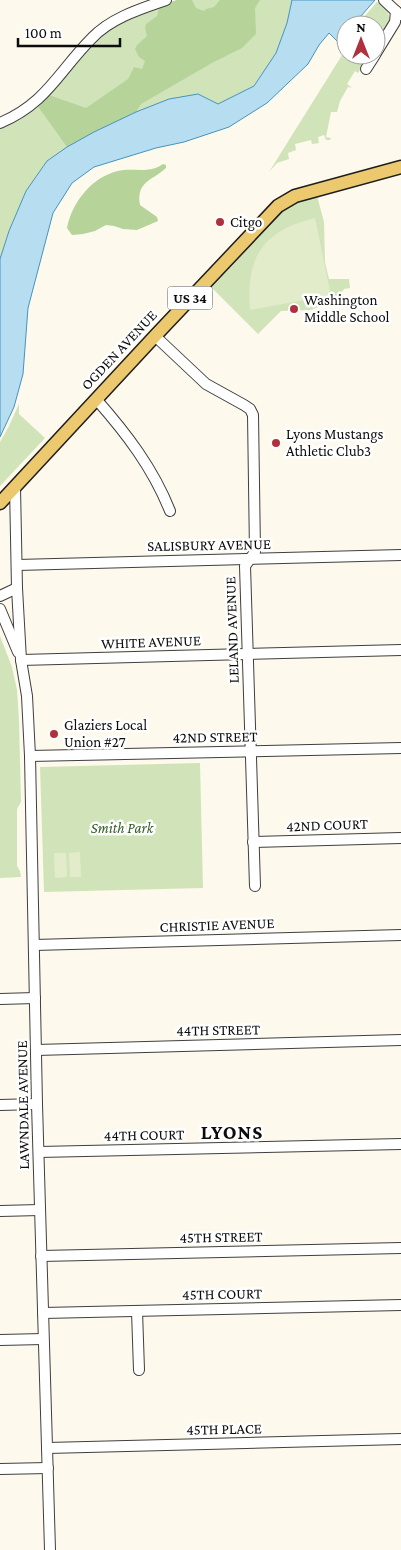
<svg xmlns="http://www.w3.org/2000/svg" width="401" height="1550" viewBox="0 0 401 1550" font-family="'Crimson Pro',serif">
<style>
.green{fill:#d1e4b9}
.forest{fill:#b6d39a}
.pitch{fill:#e2ecca}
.water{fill:#b6ddf0;stroke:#4494c0}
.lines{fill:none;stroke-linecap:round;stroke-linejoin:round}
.minor-casing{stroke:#3f3f3f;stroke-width:12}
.major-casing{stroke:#1d1d1d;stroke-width:15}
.minor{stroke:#fff;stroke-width:10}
.major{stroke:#ecc86e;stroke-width:12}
.poi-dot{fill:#ae313d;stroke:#fff;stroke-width:2}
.labels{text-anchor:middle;stroke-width:5;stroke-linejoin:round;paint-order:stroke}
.shield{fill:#fff;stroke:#555;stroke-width:1}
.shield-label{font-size:14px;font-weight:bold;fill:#0c0c0c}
.poi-label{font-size:15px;fill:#0c0c0c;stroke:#fff;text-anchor:start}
.street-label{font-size:15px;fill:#0c0c0c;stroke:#fff}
.park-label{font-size:15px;font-style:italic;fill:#315d23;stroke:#fff}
.district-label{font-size:20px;font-weight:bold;letter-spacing:1px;fill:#0c0c0c;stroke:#fff}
</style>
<rect width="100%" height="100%" fill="#fdf9ec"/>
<g class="green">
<path d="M177,0H292L287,23L276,53L254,87L218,104L198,94L136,112L94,132L47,161L26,191L9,231L0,259V127C16,117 34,109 48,96C68,76 82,50 104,33C125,17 153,10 177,0Z"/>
<polygon points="377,2 387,10 390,19 384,30 380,28 376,35 376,25 361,25 365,21 364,17"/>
<polygon points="344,52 346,55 369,55 358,73 355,71 347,84 352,88 348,87 340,101 337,112 331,112 326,137 331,138 330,140 326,140 324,135 318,137 319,143 312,144 311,140 295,144 296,150 288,153 289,159 277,163 269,172"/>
<polygon points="316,192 324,222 325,262 329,279 349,279 350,288 344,289 336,300 311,310 281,311 258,334 207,283 280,207"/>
<polygon points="19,404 19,414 45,438 0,486 0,442 8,428"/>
<polygon points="0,636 12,667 17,690 19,720 21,802 17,809 17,866 20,871 21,877 0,878"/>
<polygon points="200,763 203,888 44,892 40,767"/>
</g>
<g class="forest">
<polygon points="177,0 192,0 196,8 204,11 206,9 214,7 220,0 260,0 255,8 256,34 242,48 212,63 141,104 136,112 94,132 67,147 37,105 49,95 86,108 128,79 134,67 142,69 145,61 139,57 135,49 137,45 147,36 145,28 146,24 157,16 160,5"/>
<path d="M163,164L166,165V168C152,181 136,181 140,205L157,217L158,221L137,230L123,229L114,226L106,225L95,231L83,234L72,235L67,228C72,201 95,173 124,170C138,169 150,173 163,164Z"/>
</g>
<g class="pitch">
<path d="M315,218L330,291L326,296L250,310C246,257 262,231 315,218Z"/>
<polygon points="80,852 81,877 70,877 69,853"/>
<polygon points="54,853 66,853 67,877 55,878"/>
</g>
<polygon class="water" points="292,0 375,0 361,16 362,20 357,25 346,25 346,37 339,43 329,33 319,45 308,64 267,103 229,127 184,142 156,148 94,167 72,183 53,213 28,308 23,374 14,407 0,437 0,259 9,231 26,191 47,161 67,147 94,132 136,112 169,99 198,94 218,104 254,86 276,53 287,23"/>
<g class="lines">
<g class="minor-casing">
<g id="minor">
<polyline points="384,0 400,15"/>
<polyline points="376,53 395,22 396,11"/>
<polyline points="366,69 375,55"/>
<path d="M0,123C47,103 58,72 92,38C111,18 140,9 166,0"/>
<polyline points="155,336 206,384 244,405 250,409 253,415 255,552 245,566 255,886"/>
<path d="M96,399C126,433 153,468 170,511"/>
<polyline points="15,487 17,588 21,660 27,696 30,756 37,1104 50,1550"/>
<polyline points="17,565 401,555"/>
<polyline points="0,596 17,588"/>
<polyline points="0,609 18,652"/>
<polyline points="21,660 401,650"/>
<polyline points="30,756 401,748"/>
<polyline points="253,842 401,838"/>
<polyline points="34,945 401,935"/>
<polyline points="0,999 35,998"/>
<polyline points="36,1050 401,1040"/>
<polyline points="0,1105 37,1104"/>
<polyline points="39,1152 401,1144"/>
<polyline points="0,1211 40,1210"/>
<polyline points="41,1256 401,1248"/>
<polyline points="137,1311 139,1370"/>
<polyline points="43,1313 401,1305"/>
<polyline points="0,1340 43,1339"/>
<polyline points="47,1448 401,1439"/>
<polyline points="0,1469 48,1468"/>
</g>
</g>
<g class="major-casing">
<polyline id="major" points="0,503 155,336 278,206 295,196 401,167"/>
</g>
<use href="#minor" class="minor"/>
<use href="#major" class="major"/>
</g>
<g class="poi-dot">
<circle cx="220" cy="222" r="5"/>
<circle cx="294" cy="309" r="5"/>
<circle cx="276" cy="443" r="5"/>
<circle cx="54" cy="734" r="5"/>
</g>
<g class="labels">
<rect class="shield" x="167.5" y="286.5" width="45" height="23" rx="4"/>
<g class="shield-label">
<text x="190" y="303">US 34</text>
</g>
<g class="poi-label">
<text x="230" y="227">Citgo</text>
<text x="304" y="305">Washington<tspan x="304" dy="17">Middle School</tspan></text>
<text x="286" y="439">Lyons Mustangs<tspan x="286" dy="17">Athletic Club3</tspan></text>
<text x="64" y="730">Glaziers Local<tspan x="64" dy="17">Union #27</tspan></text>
</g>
<g class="street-label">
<text transform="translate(119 350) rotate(-47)" y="5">OGDEN AVENUE</text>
<text transform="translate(209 545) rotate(-1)" y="5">SALISBURY AVENUE</text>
<text transform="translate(232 630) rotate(-92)" y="5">LELAND AVENUE</text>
<text transform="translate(151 642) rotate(-2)" y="5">WHITE AVENUE</text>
<text transform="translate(215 737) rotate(-1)" y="5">42ND STREET</text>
<text transform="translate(327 825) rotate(-2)" y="5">42ND COURT</text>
<text transform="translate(217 925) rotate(-2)" y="5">CHRISTIE AVENUE</text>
<text transform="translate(218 1030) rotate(-1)" y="5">44TH STREET</text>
<text transform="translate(23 1105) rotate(-91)" y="5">LAWNDALE AVENUE</text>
<text transform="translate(144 1135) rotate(-1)" y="5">44TH COURT</text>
<text transform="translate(221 1237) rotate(-1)" y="5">45TH STREET</text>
<text transform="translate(222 1294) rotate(-1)" y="5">45TH COURT</text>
<text transform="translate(224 1429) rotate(-1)" y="5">45TH PLACE</text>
</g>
<g class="park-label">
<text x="122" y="833">Smith Park</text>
</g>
<g class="district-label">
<text x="232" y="1139">LYONS</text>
</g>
</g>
<g transform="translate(361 40)"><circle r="24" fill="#ffffff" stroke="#9e9e9e"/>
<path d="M0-4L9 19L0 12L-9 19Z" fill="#ae313d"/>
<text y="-8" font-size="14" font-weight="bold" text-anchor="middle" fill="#0c0c0c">N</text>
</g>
<path d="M18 38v8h102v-8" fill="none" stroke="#0c0c0c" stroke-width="2.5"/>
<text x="25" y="38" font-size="15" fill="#0c0c0c" stroke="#ffffff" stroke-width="4" paint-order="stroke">100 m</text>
</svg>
